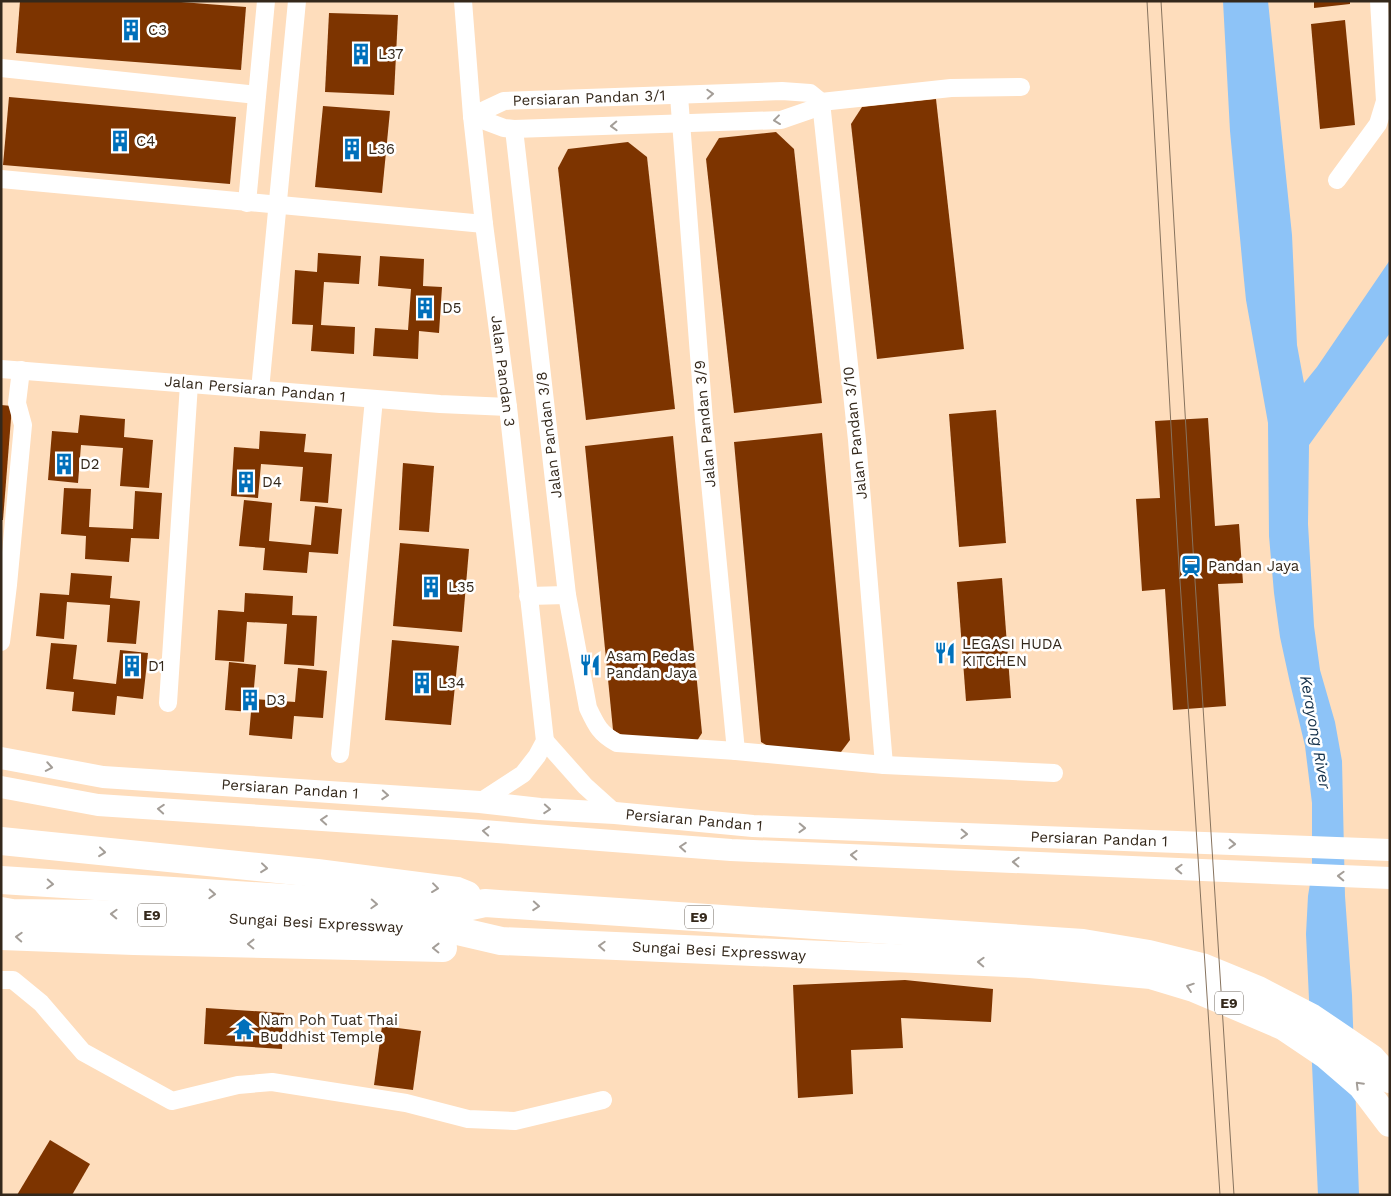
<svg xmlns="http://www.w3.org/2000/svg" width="1391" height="1196" viewBox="0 0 1391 1196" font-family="'Work Sans',sans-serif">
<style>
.water{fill:#8dc3f7}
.building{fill:#7d3400}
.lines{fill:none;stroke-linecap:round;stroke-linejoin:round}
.minor{stroke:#fff;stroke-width:18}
.tertiary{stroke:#fff;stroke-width:22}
.motorway{stroke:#fff;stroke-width:28}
.tram{stroke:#87735e;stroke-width:1}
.oneway{stroke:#a49e98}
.labels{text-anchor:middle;stroke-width:5;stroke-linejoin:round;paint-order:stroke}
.shield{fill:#fff;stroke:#71685f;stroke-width:1}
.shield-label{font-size:14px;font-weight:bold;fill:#34281b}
.poi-label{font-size:15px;fill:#34281b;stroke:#fff;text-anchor:start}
.street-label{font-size:15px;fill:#34281b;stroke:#fff}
.water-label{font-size:16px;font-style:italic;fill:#15324c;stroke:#fff}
</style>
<rect width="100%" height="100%" fill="#feddbc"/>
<polygon class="water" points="1223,1 1268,1 1292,235 1297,345 1304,383 1317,367 1390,260 1390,333 1309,445 1308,524 1314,626 1320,670 1335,722 1342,761 1345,896 1352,995 1359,1195 1318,1195 1306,934 1308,896 1312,871 1312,803 1305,746 1290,683 1280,637 1274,593 1269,536 1268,423 1246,300 1243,270 1230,131"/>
<g class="building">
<polygon points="20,1 168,1 246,7 241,70 16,53"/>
<polygon points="1314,1 1350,1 1350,4 1314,8"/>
<polygon points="329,13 398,15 394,95 325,92"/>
<polygon points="1345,20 1355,125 1320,129 1311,24"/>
<polygon points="9,97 236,117 230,184 3,165"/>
<polygon points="936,99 964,349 877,359 851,124 862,107"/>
<polygon points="323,106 390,111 382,193 315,187"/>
<polygon points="776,132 794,149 822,403 734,413 706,159 719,138"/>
<polygon points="628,142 647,157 675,409 586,420 558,168 568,149"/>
<polygon points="318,253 361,256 359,284 324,282 321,325 355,327 354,354 311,351 313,325 292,324 295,270 317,272"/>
<polygon points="380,256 424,259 423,286 442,287 439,333 419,331 418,359 373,356 375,328 408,330 411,289 378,286"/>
<polygon points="1,405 12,406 3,520 1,520"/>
<polygon points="996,410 1006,543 959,547 949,414"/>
<polygon points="80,415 125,419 124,437 153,440 149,488 120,486 123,448 81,445 78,483 48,480 52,431 78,433"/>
<polygon points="1208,418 1215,526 1239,524 1243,583 1218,584 1226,706 1173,710 1165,589 1142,591 1136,499 1160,498 1155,421"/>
<polygon points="260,431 306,434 304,452 332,454 328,503 300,501 303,467 261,464 258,498 231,496 234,447 259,449"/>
<polygon points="822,433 850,740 838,756 774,750 761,742 734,442"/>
<polygon points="673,436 702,733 695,744 629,739 613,730 585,446"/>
<polygon points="403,463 434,466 429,532 399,530"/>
<polygon points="64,488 91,489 89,527 133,529 135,491 162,493 159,539 131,538 129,562 85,559 86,536 61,534"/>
<polygon points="244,500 272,503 269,541 311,545 315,506 342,509 338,554 309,552 307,573 263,570 265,548 239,546"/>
<polygon points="400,543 469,549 462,632 393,626"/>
<polygon points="71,573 112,576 110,598 140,601 136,644 107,642 110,605 67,602 64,639 36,636 40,593 69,595"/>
<polygon points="1002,578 1011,698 966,701 957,582"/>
<polygon points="245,593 293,596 292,615 317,616 314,666 284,664 287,624 247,622 244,662 215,660 218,610 244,612"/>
<polygon points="392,640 459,646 451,725 385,720"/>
<polygon points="51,643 77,645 73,679 116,684 120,650 148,653 143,699 117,696 115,715 72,711 74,692 46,689"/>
<polygon points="229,662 256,665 253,699 295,702 298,668 327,671 323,718 294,716 292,739 249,735 251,712 225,710"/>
<polygon points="905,980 993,989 991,1022 901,1018 903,1048 851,1050 853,1094 798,1098 793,985"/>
<polygon points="206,1008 284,1013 282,1049 204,1044"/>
<polygon points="382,1026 421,1031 413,1090 374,1085"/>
<polygon points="50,1140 90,1164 72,1195 17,1195"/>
</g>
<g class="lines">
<g class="minor">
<polyline points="463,1 472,116 484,224 508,407 545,741 537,756 523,774 480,802"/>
<polyline points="1,68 257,95"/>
<polyline points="679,96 704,420 736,751"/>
<polyline points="821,102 857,440 884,765"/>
<polyline points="472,116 504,128 514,129 781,120 810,110 821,102 951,88 1021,87"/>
<polyline points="472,116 504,101 782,91 810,93 821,102"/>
<path d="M514,129L567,595L588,708C596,725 600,734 617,743L736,751L884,765L1054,773"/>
<polyline points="1,179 484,224"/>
<polyline points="1337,180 1378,124 1385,101 1379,1"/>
<polyline points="247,203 266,1"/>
<polyline points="1,369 440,404 508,407"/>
<polyline points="260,390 297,1"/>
<polyline points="528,596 567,595"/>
<polyline points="1,642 8,585 23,425 17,403 21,370"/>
<polyline points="168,703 189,384"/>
<polyline points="545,741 585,786 615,813"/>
<polyline points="340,754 374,399"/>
<polyline points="1,980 13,980 41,1003 83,1052 172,1101 238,1085 272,1082 406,1103 468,1119 515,1121 603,1100"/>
</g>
<g class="tertiary">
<polyline points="1,758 103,777 480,802 540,809 615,813 753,826 1390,850"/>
<polyline points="1,787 98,805 457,829 731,850 1390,878"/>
</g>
<g class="motorway">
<polyline points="1,841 317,873 457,891 467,895"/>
<polyline points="1,880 457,909 485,903 1083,943 1149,954 1202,967 1258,990 1312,1018 1371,1058 1390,1079"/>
<polyline points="1,911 12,913 96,914 261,919 458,931 501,941 1030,964 1151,975 1194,988 1283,1026 1326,1055 1362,1086 1390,1123"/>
<polyline points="1,936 134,941 443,948"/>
</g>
<g class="tram">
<polyline points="1147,1 1178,550 1220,1195"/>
<polyline points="1161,1 1193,549 1234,1195"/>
</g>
</g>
<defs><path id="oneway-chevron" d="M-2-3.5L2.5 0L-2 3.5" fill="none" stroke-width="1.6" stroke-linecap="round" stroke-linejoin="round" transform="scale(1.25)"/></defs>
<g class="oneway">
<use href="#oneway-chevron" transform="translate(710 94) rotate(-3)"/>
<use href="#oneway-chevron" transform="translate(777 120) rotate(173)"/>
<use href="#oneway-chevron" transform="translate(614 126) rotate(178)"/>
<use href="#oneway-chevron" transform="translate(49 767) rotate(10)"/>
<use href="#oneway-chevron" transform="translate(385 795) rotate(4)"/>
<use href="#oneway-chevron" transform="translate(161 809) rotate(-176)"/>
<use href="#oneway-chevron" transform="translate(547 809) rotate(4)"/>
<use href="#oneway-chevron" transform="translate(324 820) rotate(-176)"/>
<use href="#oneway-chevron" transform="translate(802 828) rotate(2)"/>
<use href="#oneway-chevron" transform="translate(486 831) rotate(-176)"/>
<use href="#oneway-chevron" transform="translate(964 834) rotate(2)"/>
<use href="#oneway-chevron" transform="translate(1232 844) rotate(2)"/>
<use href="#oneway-chevron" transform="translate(683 847) rotate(-176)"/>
<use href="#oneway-chevron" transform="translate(102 852) rotate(6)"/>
<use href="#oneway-chevron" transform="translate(854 855) rotate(-178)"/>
<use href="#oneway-chevron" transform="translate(1016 862) rotate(-178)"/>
<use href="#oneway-chevron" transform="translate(264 868) rotate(6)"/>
<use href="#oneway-chevron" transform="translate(1179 869) rotate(-178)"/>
<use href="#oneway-chevron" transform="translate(1341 876) rotate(-178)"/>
<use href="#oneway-chevron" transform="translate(50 884) rotate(3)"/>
<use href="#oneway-chevron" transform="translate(435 888) rotate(7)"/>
<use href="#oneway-chevron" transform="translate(212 894) rotate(3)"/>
<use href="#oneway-chevron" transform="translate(374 904) rotate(3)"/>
<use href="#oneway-chevron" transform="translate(536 906) rotate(4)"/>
<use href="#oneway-chevron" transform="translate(114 914) rotate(-178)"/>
<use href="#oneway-chevron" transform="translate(19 937) rotate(-177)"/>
<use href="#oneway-chevron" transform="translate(251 944) rotate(-179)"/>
<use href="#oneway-chevron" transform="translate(602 946) rotate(-177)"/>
<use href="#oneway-chevron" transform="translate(436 948) rotate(-179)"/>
<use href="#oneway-chevron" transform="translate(981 962) rotate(-178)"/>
<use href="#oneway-chevron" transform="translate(1190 987) rotate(-161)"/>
<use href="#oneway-chevron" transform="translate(1359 1085) rotate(-135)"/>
</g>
<defs>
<g id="building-bare" transform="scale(1.725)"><path d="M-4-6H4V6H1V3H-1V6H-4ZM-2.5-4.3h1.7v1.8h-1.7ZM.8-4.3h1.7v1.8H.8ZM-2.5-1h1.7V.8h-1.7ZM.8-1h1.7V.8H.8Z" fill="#0070bb" stroke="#fff" stroke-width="2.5" paint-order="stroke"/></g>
<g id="station-bare" transform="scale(1.725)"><path d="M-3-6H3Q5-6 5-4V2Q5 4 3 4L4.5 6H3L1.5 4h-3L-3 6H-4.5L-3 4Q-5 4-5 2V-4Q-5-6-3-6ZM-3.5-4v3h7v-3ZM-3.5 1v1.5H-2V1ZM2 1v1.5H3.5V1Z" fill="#0070bb" stroke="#fff" stroke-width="2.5" paint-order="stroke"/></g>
<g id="restaurant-bare" transform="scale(1.725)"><path d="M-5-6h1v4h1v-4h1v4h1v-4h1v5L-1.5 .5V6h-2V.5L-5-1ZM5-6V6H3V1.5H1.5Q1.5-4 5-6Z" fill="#0070bb" stroke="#fff" stroke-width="2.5" paint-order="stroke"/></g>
<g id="temple-bare" transform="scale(1.725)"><path d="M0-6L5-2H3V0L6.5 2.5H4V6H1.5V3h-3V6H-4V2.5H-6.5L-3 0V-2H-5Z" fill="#0070bb" stroke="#fff" stroke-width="2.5" paint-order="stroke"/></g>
</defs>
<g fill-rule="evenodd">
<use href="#building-bare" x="131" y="30"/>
<use href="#building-bare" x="361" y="54"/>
<use href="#building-bare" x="120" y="141"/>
<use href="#building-bare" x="352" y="149"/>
<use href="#building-bare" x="425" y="308"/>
<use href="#building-bare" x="64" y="464"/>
<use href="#building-bare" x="246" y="482"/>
<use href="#station-bare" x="1191" y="566"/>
<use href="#building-bare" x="431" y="587"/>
<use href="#restaurant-bare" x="945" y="653"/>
<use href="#restaurant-bare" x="590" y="665"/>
<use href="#building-bare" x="132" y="666"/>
<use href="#building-bare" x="422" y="683"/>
<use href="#building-bare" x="250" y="700"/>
<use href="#temple-bare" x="244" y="1029"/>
</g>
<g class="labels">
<g class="shield">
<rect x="138" y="903.5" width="28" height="23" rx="4"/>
<rect x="685" y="905.5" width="28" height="23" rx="4"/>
<rect x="1215" y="991.5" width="28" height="23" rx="4"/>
</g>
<g class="shield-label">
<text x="152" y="920">E9</text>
<text x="699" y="922">E9</text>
<text x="1229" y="1008">E9</text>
</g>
<g class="poi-label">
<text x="148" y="35">C3</text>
<text x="378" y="59">L37</text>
<text x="136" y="146">C4</text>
<text x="368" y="154">L36</text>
<text x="442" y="313">D5</text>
<text x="80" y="469">D2</text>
<text x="262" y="487">D4</text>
<text x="1208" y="571">Pandan Jaya</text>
<text x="448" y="592">L35</text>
<text x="962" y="649">LEGASI HUDA<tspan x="962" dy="17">KITCHEN</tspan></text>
<text x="606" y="661">Asam Pedas<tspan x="606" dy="17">Pandan Jaya</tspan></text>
<text x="148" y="671">D1</text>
<text x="438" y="688">L34</text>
<text x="266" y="705">D3</text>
<text x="260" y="1025">Nam Poh Tuat Thai<tspan x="260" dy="17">Buddhist Temple</tspan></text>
</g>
<g class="street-label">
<text transform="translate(589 98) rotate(-2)" y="5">Persiaran Pandan 3/1</text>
<text transform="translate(503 371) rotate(83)" y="5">Jalan Pandan 3</text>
<text transform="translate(255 389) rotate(5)" y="5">Jalan Persiaran Pandan 1</text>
<text transform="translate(705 424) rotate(-95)" y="5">Jalan Pandan 3/9</text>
<text transform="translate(855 433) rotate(-96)" y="5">Jalan Pandan 3/10</text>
<text transform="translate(549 435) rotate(-97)" y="5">Jalan Pandan 3/8</text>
<text transform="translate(290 789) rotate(4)" y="5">Persiaran Pandan 1</text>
<text transform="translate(694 820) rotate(5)" y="5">Persiaran Pandan 1</text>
<text transform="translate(1099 839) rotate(2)" y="5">Persiaran Pandan 1</text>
<text transform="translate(316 923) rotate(3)" y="5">Sungai Besi Expressway</text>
<text transform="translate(719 951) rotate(3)" y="5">Sungai Besi Expressway</text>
</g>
<g class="water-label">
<text transform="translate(1316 732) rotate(80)" y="6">Kerayong River</text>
</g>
</g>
<rect width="1391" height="1196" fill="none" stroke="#34281b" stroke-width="5"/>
</svg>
